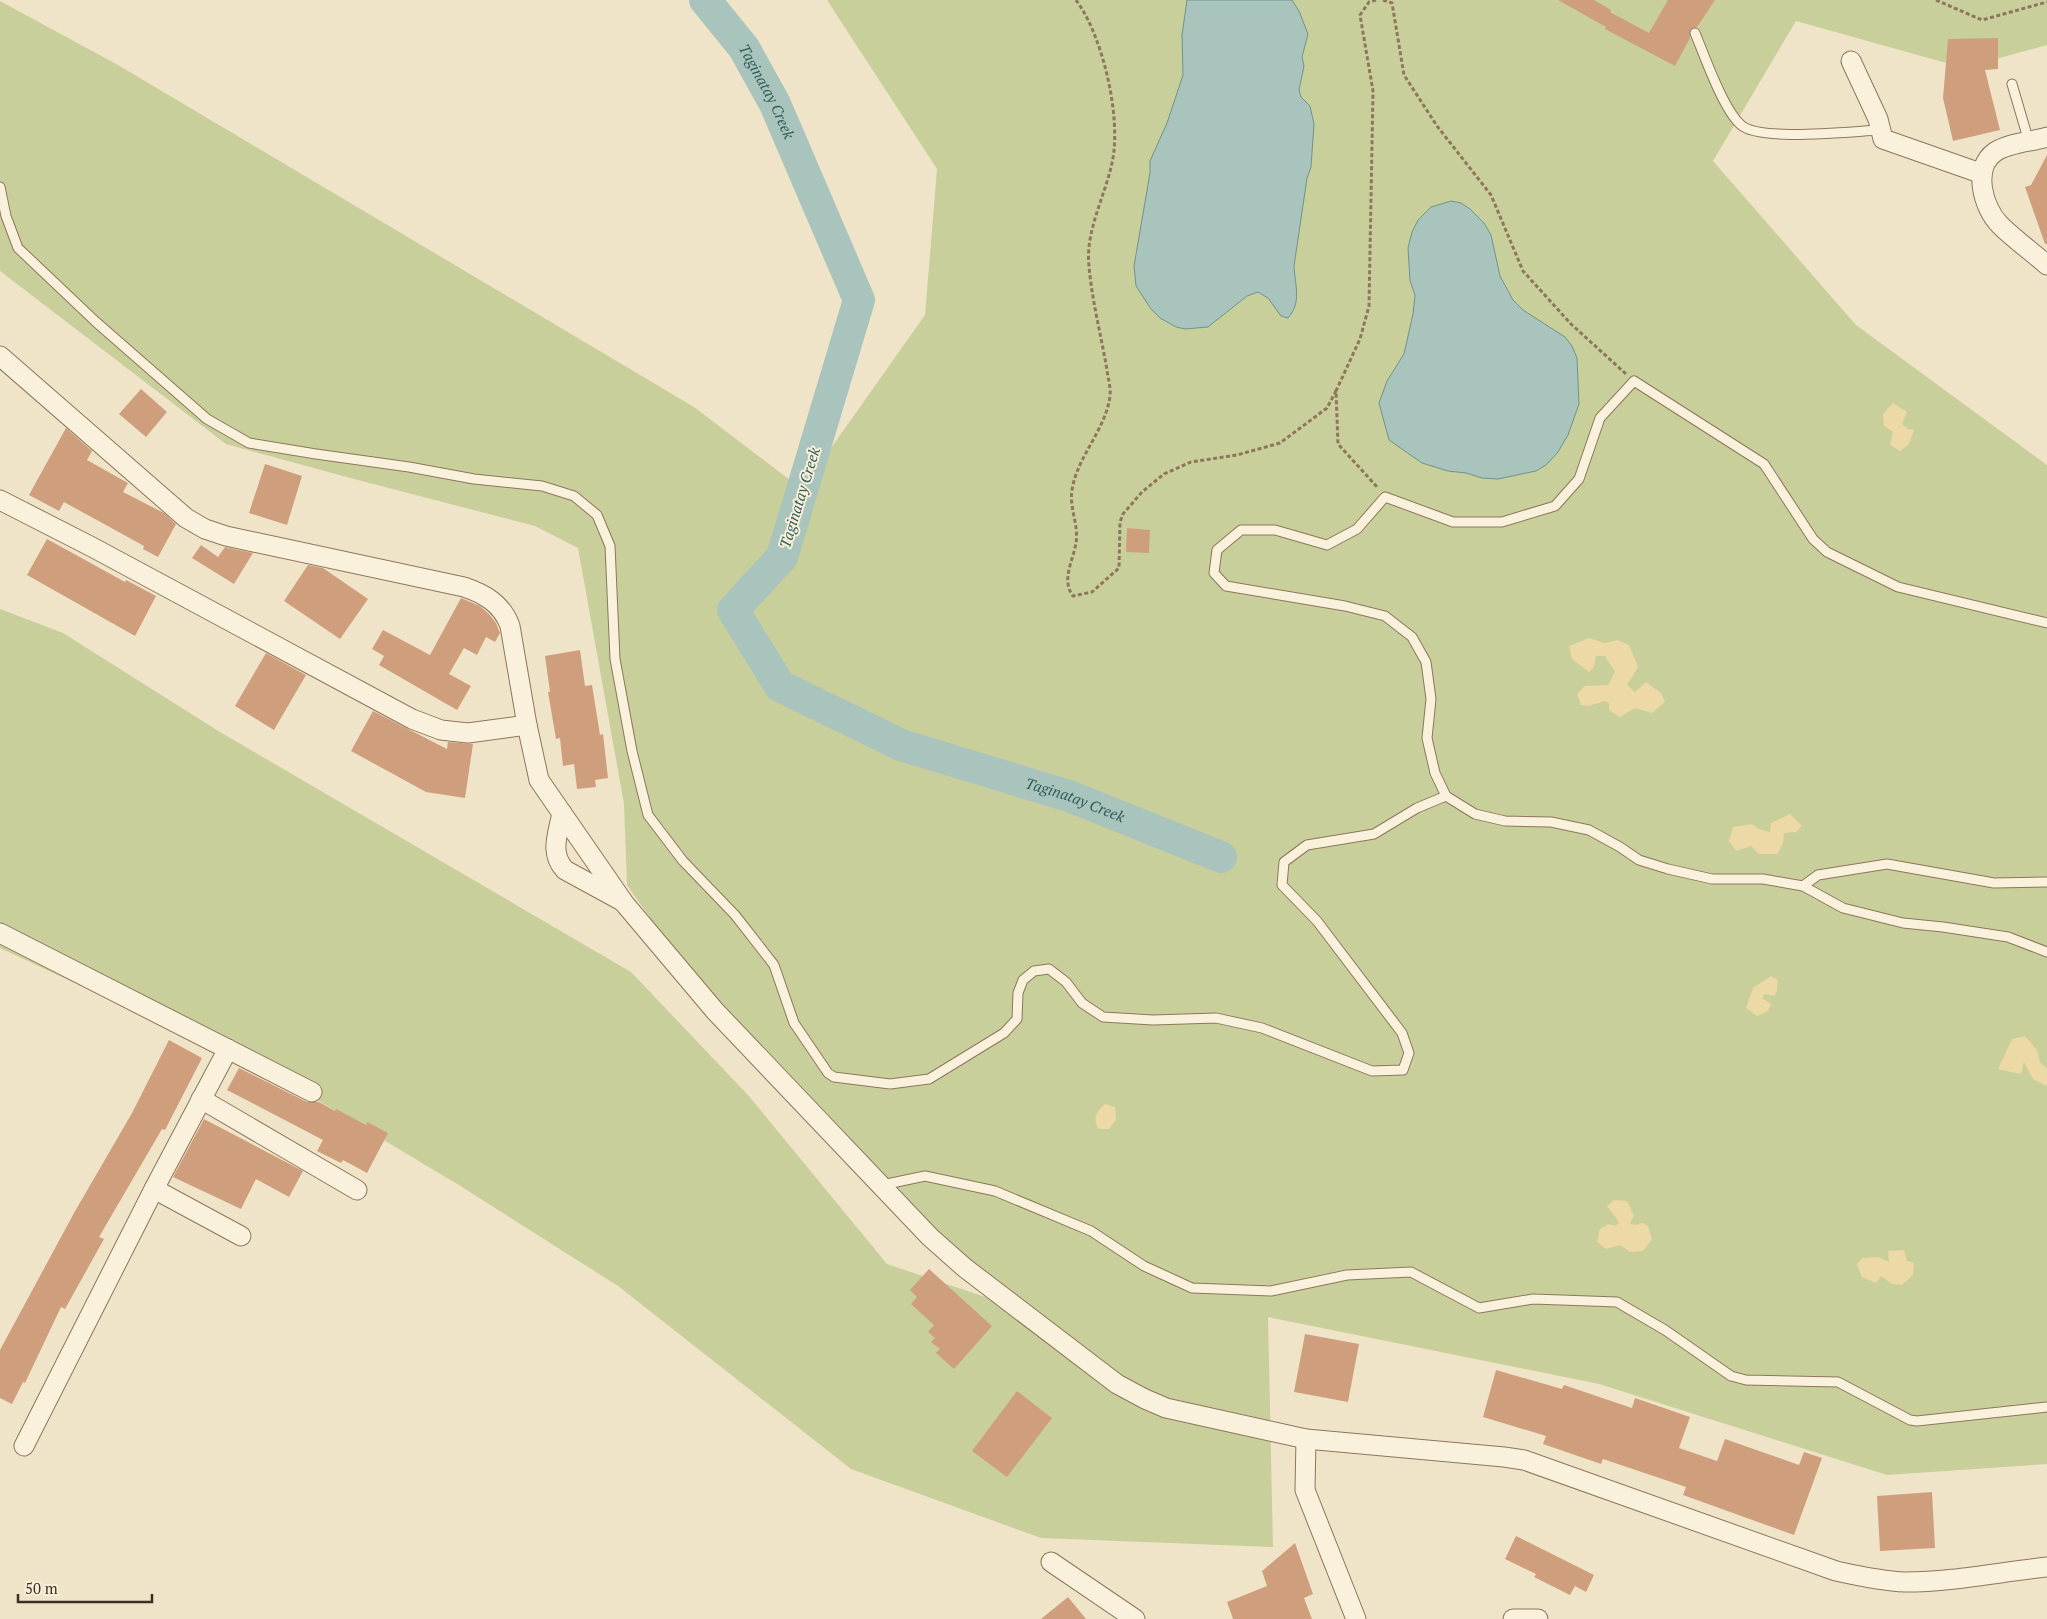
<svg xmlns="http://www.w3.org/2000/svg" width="2047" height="1619" viewBox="0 0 2047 1619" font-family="'PT Serif',serif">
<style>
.green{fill:#c9cf9b}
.sand{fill:#ecd9a5}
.water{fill:#a9c4bc;stroke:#6f938a}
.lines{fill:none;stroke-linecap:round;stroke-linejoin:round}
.river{stroke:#a9c4bc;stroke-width:32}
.building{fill:#cf9f7d}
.lane-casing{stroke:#8d765c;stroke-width:11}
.street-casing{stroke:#8d765c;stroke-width:21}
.path{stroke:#8d765c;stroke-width:3;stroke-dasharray:4 2.5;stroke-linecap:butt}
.lane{stroke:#faf1dc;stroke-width:9}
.street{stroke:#faf1dc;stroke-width:19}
.labels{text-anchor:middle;stroke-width:4;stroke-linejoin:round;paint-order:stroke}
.water-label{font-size:15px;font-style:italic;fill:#2f5d5a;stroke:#f7eed8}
</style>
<rect width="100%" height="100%" fill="#f0e4c8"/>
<polygon class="green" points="827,0 2047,0 2047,45 1964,68 1796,21 1713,161 1856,325 2047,465 2047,1464 1887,1475 1599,1384 1268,1317 1273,1547 1041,1538 851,1469 618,1286 462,1187 292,1085 0,948 0,609 63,633 220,732 631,972 748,1095 887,1264 1015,1307 864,1163 719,1005 664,938 627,885 624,804 578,548 535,526 354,479 226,444 0,271 0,1 118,65 694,407 802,489 925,315 937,169"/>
<g class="sand">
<polygon points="1893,403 1907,412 1902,424 1908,429 1914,430 1909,444 1900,451 1890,445 1893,432 1884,426 1883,414"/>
<polygon points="1589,638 1605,643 1617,640 1629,645 1638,667 1627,685 1635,692 1646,682 1661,693 1665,702 1652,713 1635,708 1620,717 1609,710 1609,703 1604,701 1589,706 1581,705 1577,694 1585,686 1608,685 1615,672 1605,656 1596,656 1594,667 1589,672 1572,659 1569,646"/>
<polygon points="1790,814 1802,826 1796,832 1784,833 1783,843 1778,854 1759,854 1751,846 1736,851 1729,841 1733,827 1752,824 1759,829 1770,832 1771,823"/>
<polygon points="1771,976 1778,980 1777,991 1774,996 1765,994 1762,998 1771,1004 1768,1011 1757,1016 1746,1008 1753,988"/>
<polygon points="2025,1036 2037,1050 2040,1062 2047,1069 2047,1086 2033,1079 2024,1062 2021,1074 1998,1069 2012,1039"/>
<path d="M1105,1104L1115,1107L1116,1120L1109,1129H1098C1093,1117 1096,1112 1105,1104Z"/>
<polygon points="1614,1200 1627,1201 1634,1216 1630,1223 1634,1225 1643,1223 1648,1226 1652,1239 1643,1251 1630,1252 1620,1245 1606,1249 1597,1242 1600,1229 1608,1224 1616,1226 1619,1222 1607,1206"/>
<polygon points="1904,1250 1907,1261 1914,1263 1913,1275 1902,1285 1892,1284 1881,1276 1876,1283 1862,1277 1857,1265 1862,1258 1878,1257 1889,1262 1888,1251"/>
</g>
<g class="water">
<path d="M1187,0H1292L1299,11L1308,34L1302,57L1304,66L1299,90L1301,97L1310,106L1314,124L1311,167L1307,178L1294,266C1295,286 1302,302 1288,318L1281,316L1268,298L1258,292L1247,296L1208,327L1185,329L1176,327L1160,318L1151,309L1136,286L1134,266L1150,173V161L1167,123L1183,75L1182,35Z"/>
<polygon points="1451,201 1461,203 1470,209 1484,223 1491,235 1500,276 1513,300 1523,310 1565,337 1572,346 1577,358 1579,404 1568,435 1558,452 1546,465 1536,471 1498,479 1482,478 1466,473 1448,471 1422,463 1389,440 1379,403 1387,381 1404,354 1413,314 1415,295 1410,281 1408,248 1412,232 1418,220 1431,207"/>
</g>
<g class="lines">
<path class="river" id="s1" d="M705,0L744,48L775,104L859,300L782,557L733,610L780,686L901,745L1069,796L1221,857"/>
</g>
<g class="building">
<polygon points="1558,0 1594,0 1611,10 1610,12 1649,33 1668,0 1715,0 1697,27 1690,30 1690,38 1675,66 1605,29 1606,27"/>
<polygon points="1998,38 1998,69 1985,70 2000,130 1953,141 1943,98 1948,39"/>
<polygon points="2047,155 2047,244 2045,244 2025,187 2031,185"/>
<polygon points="141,389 167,412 146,437 119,414"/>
<polygon points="66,428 92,451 87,460 128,483 123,492 164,513 176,524 158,557 143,549 144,546 64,502 59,511 29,495"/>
<polygon points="265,464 302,476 287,525 249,513"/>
<polygon points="1127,528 1150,530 1149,553 1126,552"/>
<polygon points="47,539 125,582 126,580 156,596 135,636 27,575"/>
<polygon points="201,545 218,557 225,547 253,553 234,584 192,558"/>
<polygon points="308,565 323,568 368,599 340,639 284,601"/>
<polygon points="461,598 480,606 489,614 496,623 500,633 495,642 486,637 477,655 464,648 449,674 471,686 457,710 379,665 384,656 372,649 383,630 430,655"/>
<polygon points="580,650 585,686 592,685 600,735 603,734 608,778 595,780 596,787 577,789 574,764 563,766 560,738 556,739 548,692 550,692 545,656"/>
<polygon points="266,653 306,675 274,730 235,706"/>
<polygon points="373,711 447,749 448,742 473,744 465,798 426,792 351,751"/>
<polygon points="169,1040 202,1058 165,1130 162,1129 99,1237 104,1239 65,1309 61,1307 25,1383 23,1382 12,1404 0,1398 0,1350 74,1213 132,1113"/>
<polygon points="239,1068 307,1102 319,1102 335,1111 336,1109 366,1125 367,1122 388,1133 367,1173 343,1160 341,1163 317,1151 323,1140 227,1090"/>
<polygon points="204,1119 303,1171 289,1197 256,1179 241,1209 173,1177"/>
<polygon points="929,1269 992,1326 954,1369 936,1353 940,1349 931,1342 935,1338 928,1332 934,1325 911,1304 917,1297 910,1290"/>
<polygon points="1305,1334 1359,1344 1348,1402 1294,1392"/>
<polygon points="1496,1370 1562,1389 1564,1385 1632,1408 1635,1398 1690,1417 1679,1448 1717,1461 1725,1439 1799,1465 1804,1452 1822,1458 1794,1535 1683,1495 1686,1487 1603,1459 1601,1464 1543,1444 1546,1436 1483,1417"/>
<polygon points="1017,1391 1052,1418 1007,1477 972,1451"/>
<polygon points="1932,1492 1935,1548 1880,1551 1877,1496"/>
<polygon points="1516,1536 1594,1575 1586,1592 1575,1586 1570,1595 1534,1577 1536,1574 1505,1559"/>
<polygon points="1295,1543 1313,1594 1304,1598 1312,1619 1233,1619 1227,1602 1267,1586 1262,1571"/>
<polygon points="1068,1597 1086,1619 1041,1619"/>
</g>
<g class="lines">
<g class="lane-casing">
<g id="lane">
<path d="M1695,33C1705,57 1723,109 1741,125C1760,142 1853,131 1881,130"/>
<polyline points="2012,84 2029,142"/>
<polyline points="0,187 6,216 18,248 96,322 207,419 249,443 316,454 409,467 474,479 542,486 574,496 597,515 610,546 615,659 632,751 648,815 683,861 735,915 774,965 794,1023 828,1073 834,1077 890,1084 929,1079 1004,1033 1017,1019 1018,993 1023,980 1034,971 1049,969 1066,982 1082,1003 1103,1017 1153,1020 1216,1018 1262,1028 1372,1071 1403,1070 1409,1053 1402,1033 1317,921 1282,885 1284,862 1307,845 1374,834 1417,808 1446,796"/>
<polyline points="2047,623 1898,587 1827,552 1813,539 1764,464 1634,381 1600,418 1579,479 1555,506 1502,522 1453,522 1385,497 1357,529 1327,545 1275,530 1241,530 1217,550 1214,573 1226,586 1345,606 1385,616 1412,637 1426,662 1431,699 1427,738 1435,773 1446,796 1475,814 1505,821 1551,822 1589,830 1620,847 1639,860 1668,869 1712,879 1763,879 1803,886 1843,908 1903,923 1943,927 2008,937 2047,952"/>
<polyline points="1803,886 1818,875 1887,864 1994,883 2047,882"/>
<polyline points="882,1185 925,1176 995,1191 1091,1231 1144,1266 1192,1288 1271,1291 1347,1275 1411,1272 1479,1308 1533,1299 1617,1302 1665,1330 1731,1376 1746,1380 1838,1382 1910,1420 1917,1421 2047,1407"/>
</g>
</g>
<g class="street-casing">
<g id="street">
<polyline points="1851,61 1878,119 1883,139 1980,173"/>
<path d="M2047,137C2031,142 2008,143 1995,152C1972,168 1983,208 2000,225C2014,239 2031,251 2047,265"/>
<path d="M0,356L186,518L205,529L226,536L464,587C485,594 502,604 510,626L527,725L539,780L624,903L715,1011L930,1237L965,1268L1117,1384L1145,1399L1166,1408L1306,1439L1504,1457L1524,1460L1836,1571C1859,1576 1881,1581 1905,1582C1952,1582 2000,1572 2047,1567"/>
<polyline points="0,500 92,547 412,719 441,730 468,733 527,725"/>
<path d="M562,813C558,834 549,853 565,870L620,900"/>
<polyline points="0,933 312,1092"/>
<polyline points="201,1099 357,1190"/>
<polyline points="154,1189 241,1236"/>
<polyline points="1306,1439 1305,1490 1356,1619"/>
<polyline points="24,1446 154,1189 228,1049"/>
<polyline points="1051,1562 1135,1619"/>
<polyline points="1513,1619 1538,1619"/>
</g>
</g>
<g class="path">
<path d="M1076,0C1103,36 1122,119 1112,163C1105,196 1085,232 1089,266C1092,301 1101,335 1107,370C1108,379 1111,387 1110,396C1106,429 1077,457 1072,490C1069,508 1079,525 1076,543C1073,561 1061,580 1073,596L1092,592L1119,568L1120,522L1123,514L1142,492L1164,474L1191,462L1237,455L1280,443L1327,408L1336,391"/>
<polyline points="1376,0 1369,2 1360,15 1373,91 1369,306 1360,339 1336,391 1338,444 1378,488"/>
<polyline points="1383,0 1392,3 1404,75 1437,126 1491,195 1523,271 1571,324 1626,374"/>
<polyline points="1936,0 1982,20 2047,2"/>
</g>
<use href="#lane" class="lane"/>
<use href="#street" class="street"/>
</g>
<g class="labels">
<g class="water-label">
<text dy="5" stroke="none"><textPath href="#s1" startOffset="111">Taginatay Creek</textPath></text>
<text transform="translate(800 498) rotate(-73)" y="5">Taginatay Creek</text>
<text dy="5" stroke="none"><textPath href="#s1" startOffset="1086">Taginatay Creek</textPath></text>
</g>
</g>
<path d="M18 1594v8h134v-8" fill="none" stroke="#3d2e20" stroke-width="2.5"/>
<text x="25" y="1594" font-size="15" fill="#3d2e20" stroke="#f7eed8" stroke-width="4" paint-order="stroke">50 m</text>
</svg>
